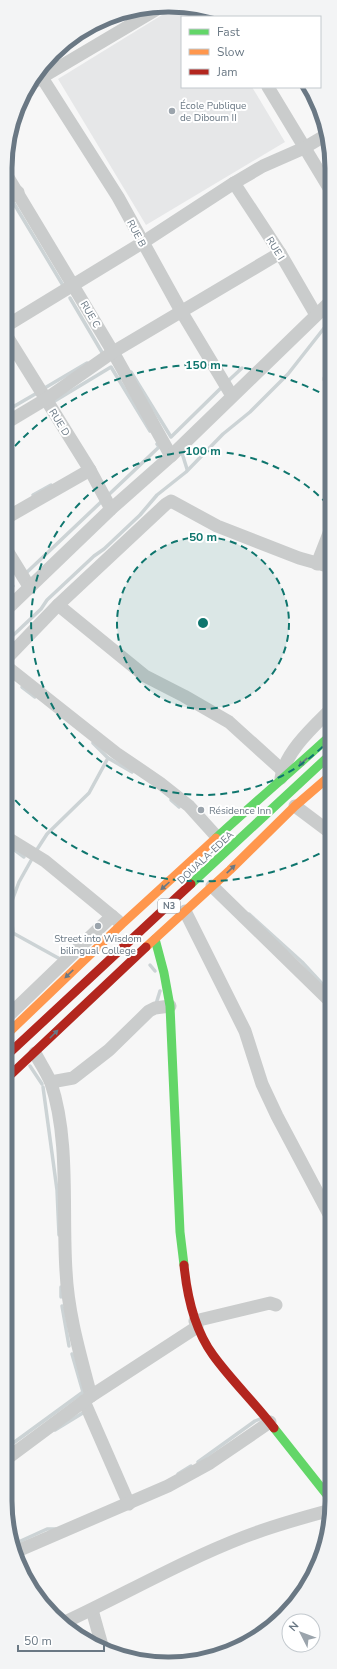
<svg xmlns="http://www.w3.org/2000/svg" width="337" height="1669" viewBox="0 0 337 1669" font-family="'Nunito Sans',sans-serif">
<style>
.built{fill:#e6e7e8}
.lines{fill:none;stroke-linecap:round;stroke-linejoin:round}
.stream{stroke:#ccd3d5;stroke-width:3.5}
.street{stroke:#cacccc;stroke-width:13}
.fast{stroke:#63d668;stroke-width:9}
.slow{stroke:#ff974d;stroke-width:9}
.jam{stroke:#b3261e;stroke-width:9}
.oneway{fill:#6a7884}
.ring{fill:none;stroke:#0f766e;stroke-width:2;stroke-dasharray:7 5}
.poi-dot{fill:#9ba4ac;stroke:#fff;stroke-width:1.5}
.labels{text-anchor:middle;stroke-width:4;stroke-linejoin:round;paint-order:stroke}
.shield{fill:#fff;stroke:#97a0a9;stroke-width:1}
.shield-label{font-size:9px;font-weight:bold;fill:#6a7884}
.poi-label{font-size:10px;fill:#6a7884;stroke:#fff;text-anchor:start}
.street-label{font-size:10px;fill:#6a7884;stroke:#fff}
.rim{fill:none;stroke:#6a7884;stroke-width:5}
.centre{fill:#0f766e;stroke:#fff;stroke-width:2}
.ring-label{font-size:12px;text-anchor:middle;font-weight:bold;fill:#0f766e;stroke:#fff;stroke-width:4;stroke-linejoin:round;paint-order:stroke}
</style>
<rect width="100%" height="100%" fill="#f7f7f7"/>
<polygon class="built" points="190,6 207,12 210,17 182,17 182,87 252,87 285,142 146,225 58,79 175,7"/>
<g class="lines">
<g class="stream">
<polyline points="13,202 64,287"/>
<polyline points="70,298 103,354"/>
<polyline points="131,372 171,437 223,386"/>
<polyline points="227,382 242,368"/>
<polyline points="43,389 87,363"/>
<polyline points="53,402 111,367 150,431"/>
<polyline points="6,411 37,393"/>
<polyline points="182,453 187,469"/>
<polyline points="33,495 51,485"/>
<polyline points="24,575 159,447 157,444"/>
<polyline points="6,593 13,586"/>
<polyline points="6,642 41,609 47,600 94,556 104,549 140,515 157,495 186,472 223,434 250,412 288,374 332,318"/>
<polyline points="22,687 35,697"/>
<polyline points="93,743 108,758 132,772"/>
<polyline points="171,800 179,807"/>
<polyline points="12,848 24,857"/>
<polyline points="36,851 47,834 89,793 108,758"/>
<polyline points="33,857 19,882 10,906 13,933 60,959"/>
<polyline points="249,914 302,962 326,988"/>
<polyline points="150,965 155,971"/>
<polyline points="156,1004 160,991"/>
<polyline points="30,1066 42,1084"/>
<polyline points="43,1087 57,1190 59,1235"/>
<polyline points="61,1287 61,1297"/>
<polyline points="62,1306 69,1346"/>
<polyline points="55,1430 86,1411"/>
<polyline points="5,1449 83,1392 72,1354"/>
<polyline points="198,1462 255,1421 260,1419"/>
<polyline points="178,1474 191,1466"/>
<polyline points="14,1544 47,1529 56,1529"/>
</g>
<g class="street">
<polyline points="39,73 118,197 181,311 232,396"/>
<polyline points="29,85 159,8"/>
<polyline points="268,87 332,193"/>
<polyline points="6,174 113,352 171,456"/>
<polyline points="234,183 280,253 316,315"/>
<polyline points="6,200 18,192"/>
<polyline points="6,326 142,243 234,183 263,166 304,148 326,135"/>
<polyline points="6,335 90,470 111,509"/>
<polyline points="329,379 331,380"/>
<polyline points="6,423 46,399 113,352 280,253"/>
<polyline points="6,518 90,470"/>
<polyline points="6,549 30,588"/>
<polyline points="317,564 331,528"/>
<polyline points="58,605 145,676 184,696 229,722 282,770"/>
<polyline points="6,610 111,509 171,456 332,300"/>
<polyline points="6,659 58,605 166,504 171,501 217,526 299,558 331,567"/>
<polyline points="6,666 116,753 160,783 189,806 217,837"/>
<path d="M281,778C285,752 313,727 331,709"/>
<polyline points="295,806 331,833"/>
<polyline points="6,837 45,861 118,921"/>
<polyline points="212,886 331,1002"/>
<polyline points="185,911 245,1031 262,1084 277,1116 331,1218"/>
<polyline points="5,1019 112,916"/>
<path d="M35,1053C40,1063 47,1073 51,1083C70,1140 62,1211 66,1271C68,1314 80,1354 91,1396"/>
<polyline points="51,1082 73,1078 109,1050 149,1011 155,1008 170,1006"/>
<polyline points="195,1321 270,1303 276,1305"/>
<polyline points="84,1401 129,1504"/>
<polyline points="5,1460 91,1396 197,1327"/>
<polyline points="15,1552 168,1486 210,1463 270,1422"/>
<polyline points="92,1610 103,1649"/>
<path d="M63,1623C123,1595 182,1561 244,1537C272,1526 301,1518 331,1510"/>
</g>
<g class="fast">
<path d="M216,838C254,803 293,770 331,735"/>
<polyline points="191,884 331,754"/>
<polyline points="155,939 164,973 170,1006 180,1232 184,1265"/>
<polyline points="274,1428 331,1500"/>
</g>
<g class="slow">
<polyline points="146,947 230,870 295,806 331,775"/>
<polyline points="5,1036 122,924 216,838"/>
</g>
<g class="jam">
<polyline points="5,1057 191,884"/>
<polyline points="5,1080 146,947"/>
<path d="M184,1265C187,1296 194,1329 213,1355C231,1380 255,1403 274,1428"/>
</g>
</g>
<defs><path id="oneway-solid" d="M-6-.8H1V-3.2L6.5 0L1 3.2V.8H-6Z"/></defs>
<g class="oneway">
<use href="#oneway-solid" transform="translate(303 762) rotate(137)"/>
<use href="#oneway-solid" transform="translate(231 869) rotate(-44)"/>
<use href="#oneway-solid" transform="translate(165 886) rotate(138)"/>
<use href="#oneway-solid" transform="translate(69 974) rotate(136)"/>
<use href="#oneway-solid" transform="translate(54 1034) rotate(-45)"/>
</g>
<circle cx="203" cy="623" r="86" fill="#0f766e" fill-opacity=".12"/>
<g class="ring">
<circle cx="203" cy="623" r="86"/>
<path d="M331 738A172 172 0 1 1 331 508"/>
<path d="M330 848A258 258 0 0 1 7 791M7 455A258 258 0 0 1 330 398"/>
</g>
<g class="poi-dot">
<circle cx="172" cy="111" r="4"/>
<circle cx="201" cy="810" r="4"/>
<circle cx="98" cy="926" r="4"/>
</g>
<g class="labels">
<rect class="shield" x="158" y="899" width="22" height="14" rx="3"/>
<g class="shield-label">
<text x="169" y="909">N3</text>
</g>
<g class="poi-label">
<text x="180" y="109">École Publique<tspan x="180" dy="12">de Diboum II</tspan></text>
<text x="209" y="814">Résidence Inn</text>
<text x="98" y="942" text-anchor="middle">Street into Wisdom<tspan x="98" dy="12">bilingual College</tspan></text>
</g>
<g class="street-label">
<text transform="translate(137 233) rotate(62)" y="4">RUE B</text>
<text transform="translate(276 248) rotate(58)" y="4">RUE I</text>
<text transform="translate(91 314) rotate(60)" y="4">RUE C</text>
<text transform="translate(60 422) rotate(58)" y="4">RUE D</text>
<text transform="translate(205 857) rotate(-43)" y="4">DOUALA-EDEA</text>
</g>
</g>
<path d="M0 0H337V1669H0ZM168 12H169A156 156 0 0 1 325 168V1501A156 156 0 0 1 169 1657H168A156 156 0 0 1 12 1501V168A156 156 0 0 1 168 12Z" fill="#f3f4f5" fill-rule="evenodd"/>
<path class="rim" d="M168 12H169A156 156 0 0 1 325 168V1501A156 156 0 0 1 169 1657H168A156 156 0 0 1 12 1501V168A156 156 0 0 1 168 12Z"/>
<circle cx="203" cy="623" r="6" class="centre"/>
<g class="ring-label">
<text x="203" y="369">150 m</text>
<text x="203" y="455">100 m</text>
<text x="203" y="541">50 m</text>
</g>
<rect x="181" y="16" width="140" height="72" fill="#ffffff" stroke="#c3c9ce"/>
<rect x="189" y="29" width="20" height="6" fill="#63d668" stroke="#c3c9ce"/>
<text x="217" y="36" font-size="12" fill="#6a7884">Fast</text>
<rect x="189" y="49" width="20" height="6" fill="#ff974d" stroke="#c3c9ce"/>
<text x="217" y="56" font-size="12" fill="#6a7884">Slow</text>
<rect x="189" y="69" width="20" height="6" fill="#b3261e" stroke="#c3c9ce"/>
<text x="217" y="76" font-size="12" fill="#6a7884">Jam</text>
<g transform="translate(301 1633) rotate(312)"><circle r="19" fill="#ffffff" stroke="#c3c9ce"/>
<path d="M0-3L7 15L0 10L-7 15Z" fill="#9ba4ac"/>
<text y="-6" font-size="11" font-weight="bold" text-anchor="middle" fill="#6a7884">N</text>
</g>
<path d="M18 1645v6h86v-6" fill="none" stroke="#6a7884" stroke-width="2"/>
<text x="24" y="1645" font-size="12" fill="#6a7884" stroke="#ffffff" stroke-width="3" paint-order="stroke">50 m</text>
</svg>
